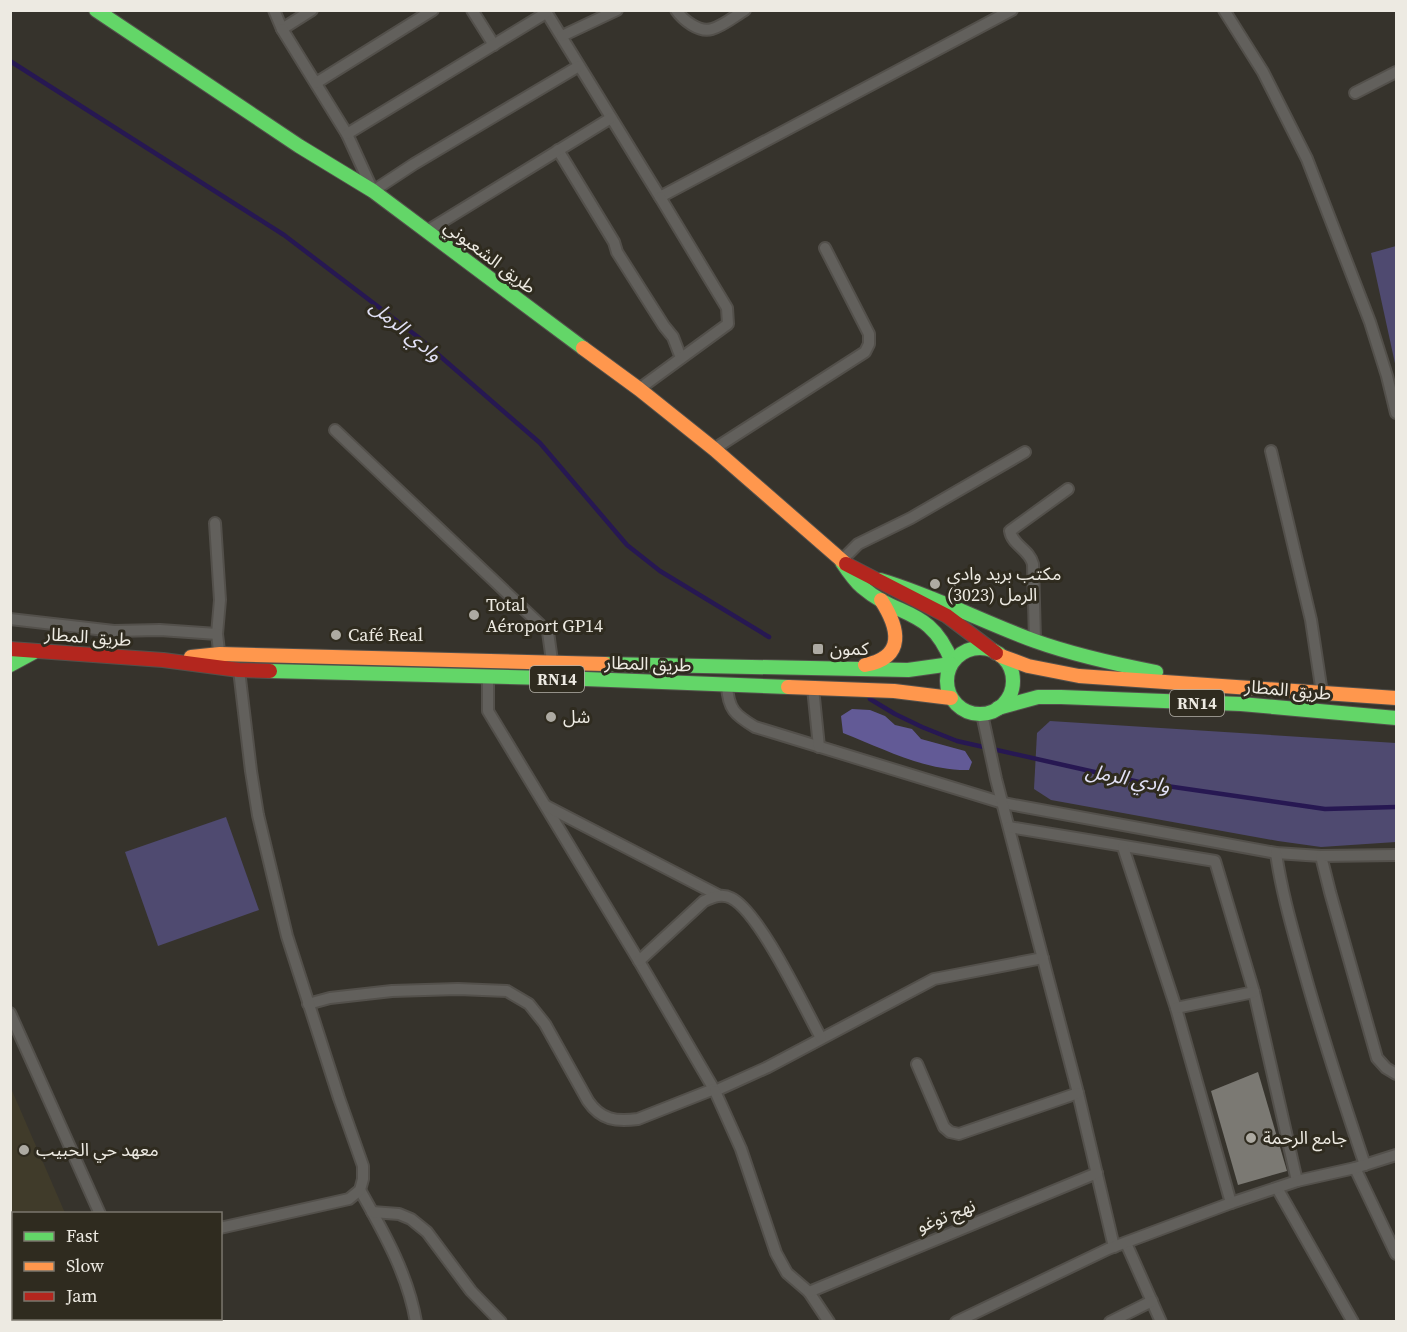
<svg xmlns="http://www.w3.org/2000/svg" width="1407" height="1332" viewBox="0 0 1407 1332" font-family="'Source Serif 4','Noto Sans Arabic',serif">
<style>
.built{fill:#403b2a}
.green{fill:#4f4a70}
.forest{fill:#625a96}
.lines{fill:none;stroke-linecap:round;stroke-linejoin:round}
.stream{stroke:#271852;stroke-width:4.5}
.building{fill:#7b7973}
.street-casing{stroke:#53504b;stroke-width:14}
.fast-casing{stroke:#53504b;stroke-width:16}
.slow-casing{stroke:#53504b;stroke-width:16}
.jam-casing{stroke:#53504b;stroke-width:16}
.street{stroke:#62605c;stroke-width:10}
.fast{stroke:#63d668;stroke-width:14}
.slow{stroke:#ff974d;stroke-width:14}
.jam{stroke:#b3261e;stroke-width:14}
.poi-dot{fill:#adaaa2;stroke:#2f2b1f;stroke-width:2}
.labels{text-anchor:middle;stroke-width:6;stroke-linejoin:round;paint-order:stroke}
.shield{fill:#2f2b1f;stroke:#b4b1a8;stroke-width:1.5}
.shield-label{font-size:16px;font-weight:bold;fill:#edeae2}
.street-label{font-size:18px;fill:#edeae2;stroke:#2f2b1f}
.poi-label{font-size:18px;fill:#edeae2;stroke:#2f2b1f;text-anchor:start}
.water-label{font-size:20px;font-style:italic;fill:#e2e1f6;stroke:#2f2b1f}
</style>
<rect width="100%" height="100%" fill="#36332c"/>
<polygon class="built" points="10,1086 65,1213 14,1214 14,1318 112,1318 113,1321 11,1321"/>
<g class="green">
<polygon points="1396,246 1396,368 1371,253"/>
<polygon points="1050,721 1396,743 1396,842 1321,847 1278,841 1051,800 1034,789 1037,733"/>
<polygon points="226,817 259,910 158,946 125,852"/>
</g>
<path class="forest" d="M852,709L870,710L885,716L895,725L912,729L921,739L965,751L972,762L969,770C925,771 884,749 843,733L841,716Z"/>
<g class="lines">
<g class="stream">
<polyline points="10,61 284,235 418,337 540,443 627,545 660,571 769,637"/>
<polyline points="870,699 895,714 922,727 957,741 1139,782 1325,809 1396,807"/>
</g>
</g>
<polygon class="building" points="1258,1072 1287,1171 1238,1185 1211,1091"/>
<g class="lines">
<g class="street-casing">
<g id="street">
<polyline points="274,10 282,29 312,10"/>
<polyline points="472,10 494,45"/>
<polyline points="545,10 660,197 1012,10"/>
<path d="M676,10C683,20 699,33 712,29C723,26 735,16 745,10"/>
<polyline points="1224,10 1263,72 1307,159 1370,322 1387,376 1396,413"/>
<polyline points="282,29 347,134 373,191 414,164 579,66"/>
<polyline points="562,36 617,10"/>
<polyline points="316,83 433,10"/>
<polyline points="1355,93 1396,72"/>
<polyline points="347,134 546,13"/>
<polyline points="558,150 614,242 617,252 664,326 673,337 681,358"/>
<polyline points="427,231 611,118"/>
<polyline points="639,389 728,324 727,308 660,197"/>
<polyline points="335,430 548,632 553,668"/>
<polyline points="714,449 865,352 869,344 869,334 825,248"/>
<polyline points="1271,451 1311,620 1322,693"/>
<polyline points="215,523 220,600 217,634"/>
<polyline points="841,561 858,544 911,518 1025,452"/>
<polyline points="10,619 114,631 160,630 217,634 220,659"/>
<path d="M1035,641L1033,564C1029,549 1012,545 1010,531L1068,489"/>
<polyline points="488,677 488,711 639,961 715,1091 768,1067 934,979 1043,958"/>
<path d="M727,685C728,709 735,715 755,727L1003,803L1276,853L1321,856"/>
<polyline points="813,688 819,747"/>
<polyline points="982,714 996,779 1078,1093 1114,1247"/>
<polyline points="546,806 718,895"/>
<polyline points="1009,827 1215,861 1254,992 1297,1181"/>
<polyline points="1123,847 1176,1008 1231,1203"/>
<path d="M1276,853C1281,889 1291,924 1301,960C1320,1029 1342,1097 1365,1165"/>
<polyline points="1396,855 1321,856 1330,892 1377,1058 1386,1068 1396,1074"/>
<path d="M639,961L704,901C713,897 722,893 731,898C759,911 804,1007 821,1038"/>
<path d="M308,1004L330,998L392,991L458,989L507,991L529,1004L545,1024L588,1101C601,1120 616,1122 638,1119L714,1089"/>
<polyline points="1176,1008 1254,992"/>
<polyline points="10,1013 100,1214"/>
<polyline points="917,1064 944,1127 950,1132 959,1134 1078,1093"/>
<polyline points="715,1091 741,1149 776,1253 787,1273 809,1292 829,1322"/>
<polyline points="1355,1168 1396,1254"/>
<polyline points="1277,1188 1353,1322"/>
<path d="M360,1190C383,1231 408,1274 416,1322"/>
<polyline points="372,1212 399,1214 411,1219 427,1232 471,1291 501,1322"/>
<polyline points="220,1228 349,1199 360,1190 363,1179 363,1166 339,1098 287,936 258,815 251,771 239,670"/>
<polyline points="1126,1243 1161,1322"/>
<polyline points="809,1292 1097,1173"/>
<polyline points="146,1318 148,1322"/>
<polyline points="956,1322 1108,1249 1231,1203 1297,1181 1355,1168 1396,1155"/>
<polyline points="1110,1322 1152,1301"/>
</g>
</g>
<g class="fast-casing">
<g id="fast">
<polyline points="96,10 299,146 373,191 583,348"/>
<path d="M842,562C848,571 854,580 862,587C899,619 930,606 952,662"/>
<path d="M880,580C934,596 983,622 1035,641C1074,655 1115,664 1156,672"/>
<circle cx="980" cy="681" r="33"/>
<polyline points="605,664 908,670 951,664"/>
<polyline points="10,665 34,652"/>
<polyline points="270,671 585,679 788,687"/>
<polyline points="998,708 1038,697 1061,697 1241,704 1396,718"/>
</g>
</g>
<g class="slow-casing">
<g id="slow">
<polyline points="583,348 639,389 714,449 846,564"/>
<polyline points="1001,656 1028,666 1079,676 1396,698"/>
<polyline points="191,657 220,654 605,664"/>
<path d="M865,665C906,657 899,628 881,600"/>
<polyline points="788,687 894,691 951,698"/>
</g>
</g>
<g class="jam-casing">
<g id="jam">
<polyline points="846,564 947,616 996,653"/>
<polyline points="10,649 163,660 239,670 270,671"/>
</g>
</g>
<use href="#street" class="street"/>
<use href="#fast" class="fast"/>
<use href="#slow" class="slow"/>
<use href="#jam" class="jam"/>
</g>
<g class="poi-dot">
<circle cx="935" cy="584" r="6"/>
<circle cx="474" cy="615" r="6"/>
<circle cx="336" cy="635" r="6"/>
<rect x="812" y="643" width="12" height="12" rx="3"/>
<circle cx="551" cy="717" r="6"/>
<circle cx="1251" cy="1138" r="6"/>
<circle cx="24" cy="1150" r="6"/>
</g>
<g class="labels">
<g class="shield">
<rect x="530" y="666" width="54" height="26" rx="4.5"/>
<rect x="1170" y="690" width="54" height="26" rx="4.5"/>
</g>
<g class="shield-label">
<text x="557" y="685">RN14</text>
<text x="1197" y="709">RN14</text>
</g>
<g class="street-label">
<text transform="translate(490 257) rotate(37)" y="6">طريق الشعبوني</text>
<text transform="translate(88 637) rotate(4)" y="6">طريق المطار</text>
<text transform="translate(648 664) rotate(2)" y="6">طريق المطار</text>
<text transform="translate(1288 690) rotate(5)" y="6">طريق المطار</text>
<text transform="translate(946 1216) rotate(-22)" y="6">نهج توغو</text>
</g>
<g class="poi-label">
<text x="947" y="580">مكتب بريد وادي<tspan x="947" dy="21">الرمل (3023)</tspan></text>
<text x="486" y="611">Total<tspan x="486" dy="21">Aéroport GP14</tspan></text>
<text x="348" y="641">Café Real</text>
<text x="830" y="655">كمون</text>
<text x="563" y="723">شل</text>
<text x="1263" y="1144">جامع الرحمة</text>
<text x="36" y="1156">معهد حي الحبيب</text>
</g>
<g class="water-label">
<text transform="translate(406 330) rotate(39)" y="7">وادي الرمل</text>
<text transform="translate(1128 778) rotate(11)" y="7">وادي الرمل</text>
</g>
</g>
<rect width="1407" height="1332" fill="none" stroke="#edeae2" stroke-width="24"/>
<rect x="12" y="1212" width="210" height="108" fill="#2f2b1f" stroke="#7b776d" stroke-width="1.5"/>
<rect x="24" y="1232" width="30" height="9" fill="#63d668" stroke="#7b776d" stroke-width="1.5"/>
<text x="66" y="1242" font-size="18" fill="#edeae2">Fast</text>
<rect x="24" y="1262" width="30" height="9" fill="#ff974d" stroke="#7b776d" stroke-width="1.5"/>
<text x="66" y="1272" font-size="18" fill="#edeae2">Slow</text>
<rect x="24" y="1292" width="30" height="9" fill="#b3261e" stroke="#7b776d" stroke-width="1.5"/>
<text x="66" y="1302" font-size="18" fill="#edeae2">Jam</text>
</svg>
